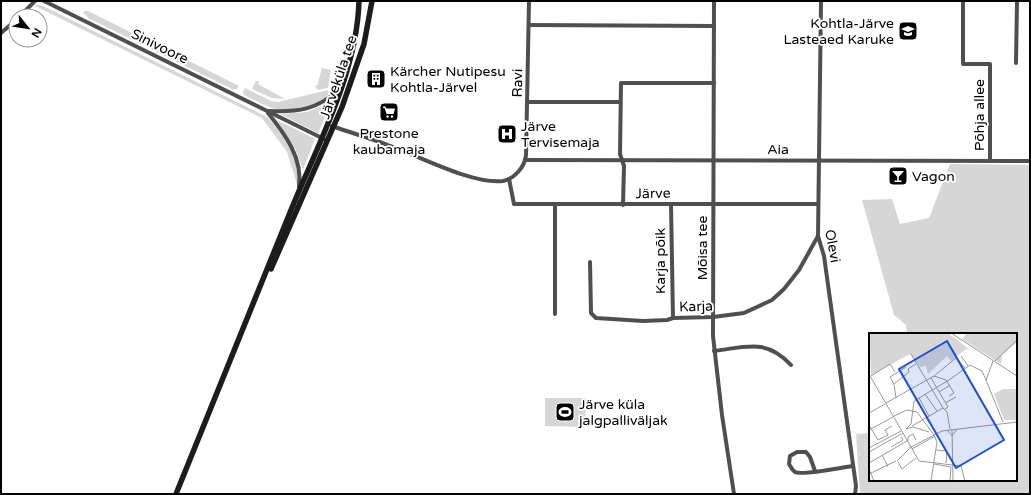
<svg xmlns="http://www.w3.org/2000/svg" width="1031" height="495" viewBox="0 0 1031 495" font-family="'Varela Round',sans-serif">
<style>
.green{fill:#d6d6d6}
.lines{fill:none;stroke-linecap:round;stroke-linejoin:round}
.minor{stroke:#4f4f4f;stroke-width:4}
.secondary{stroke:#1c1c1c;stroke-width:5.5}
.labels{text-anchor:middle;stroke-width:3.5;stroke-linejoin:round;paint-order:stroke}
.poi-label{font-size:14px;fill:#000;stroke:#fff;text-anchor:start}
.street-label{font-size:14px;fill:#000;stroke:#fff}
.inset-road{fill:none;stroke:#999;stroke-width:1}
.view{fill:#1d4ed8;fill-opacity:0.15;stroke:#1d4ed8;stroke-width:2}
.inset-edge{fill:none;stroke:#000;stroke-width:2}
</style>
<rect width="100%" height="100%" fill="#fff"/>
<g class="green">
<path d="M36,5H41L267,117C280,129 305,166 297,184L287,152L262,118L35,6Z"/>
<polygon points="85,11 88,11 146,40 141,44 88,18 83,12"/>
<polygon points="151,42 239,86 236,89 232,89 151,49 149,47"/>
<polygon points="322,68 331,70 328,88 318,90 314,85 317,86"/>
<polygon points="256,81 259,81 258,84 285,99 272,98 252,89"/>
<path d="M245,88L271,101L278,102L328,90V95C319,107 291,112 276,109C265,107 254,99 244,95L243,92Z"/>
<polygon points="330,102 331,104 318,133 280,114 307,112"/>
<polygon points="277,120 315,139 303,170 295,148"/>
<polygon points="950,164 1030,165 1030,494 860,494 856,434 870,433 870,480 1016,480 1016,334 907,334 906,325 894,315 862,200 892,199 900,224 929,218"/>
<polygon points="545,398 586,398 585,427 545,426"/>
</g>
<g class="lines">
<g class="minor">
<polyline points="44,1 324,139"/>
<polyline points="714,1 713,336 722,415 734,494"/>
<polyline points="821,1 818,236 824,256 856,486 855,494"/>
<polyline points="963,1 963,64 990,64 990,161"/>
<polyline points="20,16 35,1"/>
<polyline points="529,25 714,26"/>
<polyline points="1,33 16,20"/>
<polyline points="1016,63 1017,1"/>
<polyline points="528,102 620,102"/>
<path d="M269,111C299,112 316,110 339,90"/>
<path d="M268,113C285,134 303,158 299,187"/>
<path d="M332,126C351,133 371,138 390,146C419,156 473,185 503,181C514,179 525,167 526,155L529,1"/>
<polyline points="525,160 1030,161"/>
<polyline points="509,179 514,204 818,204"/>
<polyline points="671,204 673,318"/>
<polyline points="555,205 555,314"/>
<polyline points="623,205 624,166 620,154 621,83 714,83"/>
<polyline points="590,262 591,313 596,318 643,321 667,320 673,318 713,317 744,313 772,300 784,289 799,270 818,236"/>
<path d="M714,351C746,347 766,338 791,365"/>
<path d="M815,471L810,457L806,452H797L790,456L789,464C791,467 792,470 795,472C802,476 843,467 853,466"/>
</g>
<g class="secondary">
<polyline points="271,269 342,107 364,44 372,1"/>
<path d="M176,494C215,400 252,305 291,210C318,144 357,73 359,1"/>
</g>
</g>
<defs>
<g id="school-square" transform="scale(1)"><rect x="-9" y="-9" width="18" height="18" rx="4" fill="#000" stroke="#fff"/><path d="M0-5L7-2L0 1L-7-2ZM-4 1L0 2.5L4 1V4Q0 6-4 4Z" fill="#fff"/></g>
<g id="building-square" transform="scale(1)"><rect x="-9" y="-9" width="18" height="18" rx="4" fill="#000" stroke="#fff"/><path d="M-4-6H4V6H1V3H-1V6H-4ZM-2.5-4.3h1.7v1.8h-1.7ZM.8-4.3h1.7v1.8H.8ZM-2.5-1h1.7V.8h-1.7ZM.8-1h1.7V.8H.8Z" fill="#fff"/></g>
<g id="supermarket-square" transform="scale(1)"><rect x="-9" y="-9" width="18" height="18" rx="4" fill="#000" stroke="#fff"/><path d="M-6-5.5h2.5l.6 2H6L4.5 2H-2.5L-4.4-4H-6ZM-1.5 3.2a1.3 1.3 0 1 0 .1 0ZM3 3.2a1.3 1.3 0 1 0 .1 0Z" fill="#fff"/></g>
<g id="hospital-square" transform="scale(1)"><rect x="-9" y="-9" width="18" height="18" rx="4" fill="#000" stroke="#fff"/><path d="M-5-5h3v3.5h4V-5h3V5h-3V1.5h-4V5h-3Z" fill="#fff"/></g>
<g id="bar-square" transform="scale(1)"><rect x="-9" y="-9" width="18" height="18" rx="4" fill="#000" stroke="#fff"/><path d="M-6-5H6L.8 .8V4.5H3.5V6h-7V4.5H-.8V.8Z" fill="#fff"/></g>
<g id="stadium-square" transform="scale(1)"><rect x="-9" y="-9" width="18" height="18" rx="4" fill="#000" stroke="#fff"/><path d="M0-5a6.5 5 0 1 0 0 10a6.5 5 0 1 0 0-10ZM-3.5-1.8h7v3.6h-7Z" fill="#fff"/></g>
</defs>
<g fill-rule="evenodd">
<use href="#school-square" x="908" y="31"/>
<use href="#building-square" x="376" y="79"/>
<use href="#supermarket-square" x="389" y="112"/>
<use href="#hospital-square" x="507" y="134"/>
<use href="#bar-square" x="898" y="176"/>
<use href="#stadium-square" x="565" y="412"/>
</g>
<g class="labels">
<g class="poi-label">
<text x="894" y="28" text-anchor="end">Kohtla-Järve<tspan x="894" dy="16">Lasteaed Karuke</tspan></text>
<text x="390" y="76">Kärcher Nutipesu<tspan x="390" dy="16">Kohtla-Järvel</tspan></text>
<text x="521" y="131">Järve<tspan x="521" dy="16">Tervisemaja</tspan></text>
<text x="389" y="138" text-anchor="middle">Prestone<tspan x="389" dy="16">kaubamaja</tspan></text>
<text x="912" y="181">Vagon</text>
<text x="579" y="409">Järve küla<tspan x="579" dy="16">jalgpalliväljak</tspan></text>
</g>
<g class="street-label">
<text transform="translate(160 46) rotate(26)" y="5">Sinivoore</text>
<text transform="translate(338 77) rotate(-71)" y="5">Järveküla tee</text>
<text transform="translate(517 83) rotate(-89)" y="5">Ravi</text>
<text transform="translate(979 115) rotate(-90)" y="5">Põhja allee</text>
<text x="778" y="154">Aia</text>
<text transform="translate(653 193) rotate(-1)" y="5">Järve</text>
<text transform="translate(833 246) rotate(79)" y="5">Olevi</text>
<text transform="translate(702 248) rotate(-90)" y="5">Mõisa tee</text>
<text transform="translate(660 261) rotate(-90)" y="5">Karja põik</text>
<text transform="translate(696 306) rotate(-2)" y="5">Karja</text>
</g>
</g>
<g transform="translate(869 333)">
<rect width="148" height="148" fill="#fff"/>
<path d="M0,0H79L101,17L97,16L82,28L78,23L59,41L57,33L51,34L41,21L2,42ZM98,0H148V9L133,22L132,31L93,6ZM134,56H148V87H136L134,84L125,61Z" fill="#d6d6d6"/>
<path class="inset-road" d="M82,0L148,43M42,21L74,75M92,23L99,33M124,28L117,47L134,89M126,28L148,7M0,41L42,114H40M2,43L21,31L26,39M65,43L77,47L85,60L80,63M62,45L79,74L76,76M25,51L21,44L37,34M70,59L81,52M56,61L68,78M27,65L25,51L40,39L39,36L47,31M50,65L60,83M17,70L65,43L87,25L96,35M76,70L87,64M0,80L16,71M25,83L38,77L48,79L65,102L68,109L62,148M42,91L45,68L80,47L101,32L113,38L117,47M42,91L37,96L44,94M0,92L9,107M43,93L74,75L78,79L81,96M44,94L60,99M0,97L24,84M78,97L83,103L88,96M83,97L84,148M9,107L19,102L16,97L23,93M39,108V104L44,101L47,107M22,114L34,107L32,104M42,114L50,128L92,133L96,148M42,114L73,98L148,89M0,115L32,98M43,116L66,103M67,117L78,118L77,130M0,119L34,100M13,122L19,134M28,128L41,115M29,129L33,136L47,125M0,130L38,108M65,131L82,134L81,148M0,136L5,148M0,141L27,128"/>
<path class="view" d="M78,8L135,107L87,135L30,36Z"/>
<rect width="148" height="148" class="inset-edge"/>
</g>
<rect width="1031" height="495" fill="none" stroke="#000000" stroke-width="4"/>
<g transform="translate(28 28) rotate(120)"><circle r="19" fill="#ffffff" stroke="#999999"/>
<path d="M0-3L7 15L0 10L-7 15Z" fill="#000000"/>
<text y="-6" font-size="11" font-weight="bold" text-anchor="middle" fill="#000000">N</text>
</g>
</svg>
